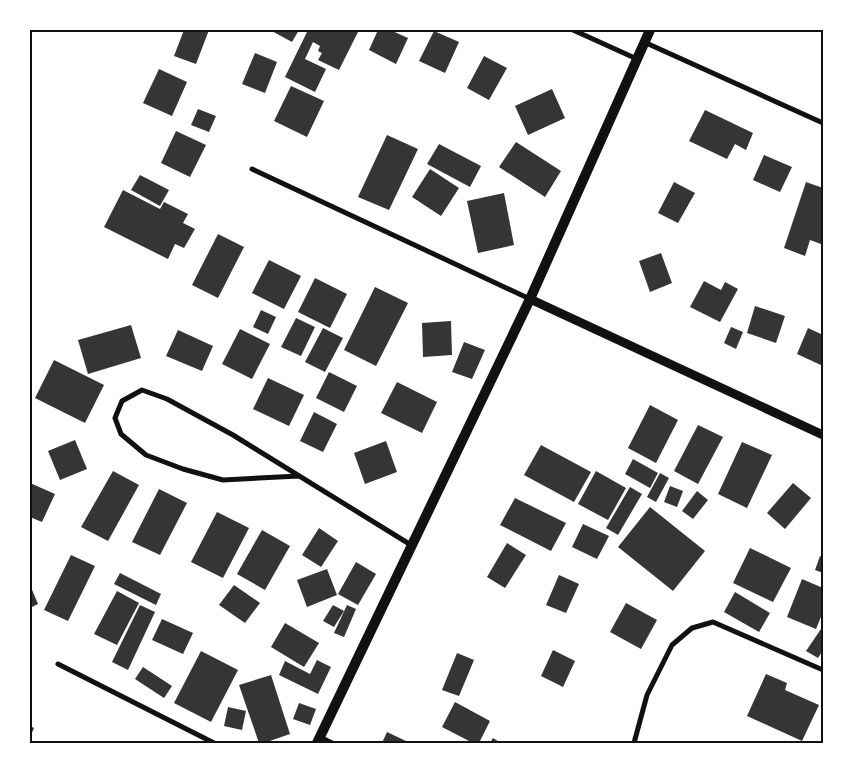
<svg xmlns="http://www.w3.org/2000/svg" width="853" height="773" viewBox="0 0 853 773" font-family="'Roboto Condensed',sans-serif">
<style>
.building{fill:#353535}
.lines{fill:none;stroke-linecap:round;stroke-linejoin:round}
.minor{stroke:#111;stroke-width:5}
.tertiary{stroke:#111;stroke-width:9}
.secondary{stroke:#111;stroke-width:10}
.neatline{fill:none;stroke:#111;stroke-width:2}
</style>
<rect width="100%" height="100%" fill="#fff"/>
<g class="building">
<polygon points="184,30 209,30 196,64 174,56"/>
<polygon points="270,30 299,30 292,42"/>
<polygon points="308,30 359,30 339,70 318,60 322,53 318,51 320,46 313,42 305,59 326,69 315,92 285,77"/>
<polygon points="378,30 390,30 408,38 396,64 369,50"/>
<polygon points="434,31 459,42 445,73 419,61"/>
<polygon points="255,53 277,62 265,93 242,84"/>
<polygon points="484,56 507,68 489,100 467,88"/>
<polygon points="159,69 187,82 172,116 143,103"/>
<polygon points="291,86 324,101 307,137 274,121"/>
<polygon points="552,89 565,118 528,135 515,106"/>
<polygon points="198,109 216,116 209,132 191,125"/>
<polygon points="705,110 753,133 746,150 735,144 727,159 689,141"/>
<polygon points="176,131 206,145 190,177 161,163"/>
<polygon points="387,135 418,149 389,210 358,197"/>
<polygon points="516,142 561,171 545,197 499,167"/>
<polygon points="439,144 481,166 470,187 427,164"/>
<polygon points="764,155 792,167 780,192 753,180"/>
<polygon points="430,169 459,188 441,216 412,197"/>
<polygon points="140,175 169,190 160,206 131,190"/>
<polygon points="674,182 695,193 678,223 658,213"/>
<polygon points="806,182 823,188 823,239 821,244 810,240 805,256 784,248"/>
<polygon points="123,190 160,209 164,202 188,214 183,223 195,229 184,248 175,244 168,259 104,227"/>
<polygon points="504,193 514,245 478,253 467,201"/>
<polygon points="218,234 244,247 218,298 192,285"/>
<polygon points="661,253 672,283 650,292 639,261"/>
<polygon points="269,260 301,276 284,309 252,293"/>
<polygon points="315,278 347,294 330,328 298,312"/>
<polygon points="704,281 721,290 725,282 738,289 720,322 690,307"/>
<polygon points="375,287 408,303 376,366 344,350"/>
<polygon points="755,306 785,316 776,343 747,333"/>
<polygon points="261,310 276,317 268,334 253,327"/>
<polygon points="296,318 315,327 301,356 281,347"/>
<polygon points="451,321 452,355 423,357 422,323"/>
<polygon points="131,325 141,358 88,374 78,340"/>
<polygon points="731,327 743,332 736,349 724,343"/>
<polygon points="323,328 343,338 325,372 305,362"/>
<polygon points="808,328 823,335 823,366 797,354"/>
<polygon points="240,329 270,344 252,379 222,364"/>
<polygon points="178,330 213,346 202,371 166,356"/>
<polygon points="464,342 485,350 472,379 452,372"/>
<polygon points="54,360 104,385 85,423 35,398"/>
<polygon points="329,372 357,386 344,412 316,398"/>
<polygon points="268,378 304,395 289,426 253,409"/>
<polygon points="397,382 437,402 422,433 381,413"/>
<polygon points="650,405 678,420 656,463 628,448"/>
<polygon points="314,412 337,424 323,452 300,441"/>
<polygon points="698,425 723,437 698,484 674,471"/>
<polygon points="75,440 87,469 60,480 48,451"/>
<polygon points="386,441 397,472 365,484 354,453"/>
<polygon points="742,442 772,455 747,508 718,494"/>
<polygon points="541,445 591,472 574,502 524,475"/>
<polygon points="633,459 658,473 650,488 625,474"/>
<polygon points="113,471 139,485 108,541 81,527"/>
<polygon points="596,471 626,488 608,520 578,504"/>
<polygon points="660,473 669,478 656,502 647,497"/>
<polygon points="30,483 55,494 42,522 30,517"/>
<polygon points="793,483 811,498 785,529 767,513"/>
<polygon points="670,486 683,491 677,507 664,502"/>
<polygon points="630,487 642,494 618,535 606,528"/>
<polygon points="159,489 187,503 160,555 132,542"/>
<polygon points="697,491 708,500 693,519 682,511"/>
<polygon points="515,498 566,523 551,551 500,525"/>
<polygon points="650,507 705,551 673,591 618,547"/>
<polygon points="217,512 249,528 223,578 191,562"/>
<polygon points="583,524 609,536 597,559 572,547"/>
<polygon points="319,528 338,541 321,567 302,555"/>
<polygon points="262,530 290,546 265,590 237,574"/>
<polygon points="507,543 526,555 505,588 487,577"/>
<polygon points="750,548 791,568 773,602 733,583"/>
<polygon points="71,555 95,566 68,621 44,610"/>
<polygon points="820,556 823,557 823,573 815,570"/>
<polygon points="356,562 376,574 358,605 338,594"/>
<polygon points="327,569 337,595 307,607 297,580"/>
<polygon points="120,573 161,594 156,605 114,584"/>
<polygon points="559,575 579,584 566,613 546,605"/>
<polygon points="802,579 823,588 823,612 816,629 787,617"/>
<polygon points="30,585 38,604 30,608"/>
<polygon points="234,585 260,603 245,623 219,605"/>
<polygon points="117,591 139,603 117,645 94,634"/>
<polygon points="735,592 770,613 759,632 724,612"/>
<polygon points="626,603 657,620 641,649 610,632"/>
<polygon points="140,605 155,612 128,670 112,662"/>
<polygon points="333,605 344,611 334,627 323,621"/>
<polygon points="347,605 356,609 344,637 334,633"/>
<polygon points="162,619 193,633 183,654 152,640"/>
<polygon points="285,623 319,643 304,667 271,647"/>
<polygon points="823,626 823,650 818,658 806,651"/>
<polygon points="553,650 575,661 563,687 541,676"/>
<polygon points="201,651 238,670 211,722 174,703"/>
<polygon points="457,653 474,660 459,696 442,690"/>
<polygon points="317,660 331,667 318,694 279,675 285,661 310,674"/>
<polygon points="143,667 172,686 164,698 135,679"/>
<polygon points="766,674 787,683 785,690 819,705 802,741 747,716"/>
<polygon points="271,675 290,734 264,743 259,743 239,685"/>
<polygon points="455,702 490,721 479,743 473,743 442,727"/>
<polygon points="299,703 316,709 310,725 293,719"/>
<polygon points="228,707 246,711 242,730 224,726"/>
<polygon points="30,726 34,728 30,737"/>
<polygon points="387,732 406,741 405,743 382,743"/>
<polygon points="493,738 501,743 490,743"/>
</g>
<g class="lines">
<g class="minor">
<polyline points="573,30 637,59"/>
<polyline points="644,42 823,123"/>
<polyline points="252,169 530,299"/>
<polyline points="299,476 223,480 183,469 146,455 121,434 115,418 122,401 142,390 167,399 233,435 411,545"/>
<polyline points="58,664 214,743"/>
<polyline points="320,737 332,743"/>
<polyline points="634,743 647,695 672,645 692,628 713,622 823,670"/>
</g>
<polyline class="tertiary" points="530,299 823,435"/>
<polyline class="secondary" points="317,743 530,299 650,30"/>
</g>
<rect width="853" height="773" fill="none" stroke="#ffffff" stroke-width="62"/>
<rect x="31" y="31" width="791" height="711" class="neatline"/>
</svg>
